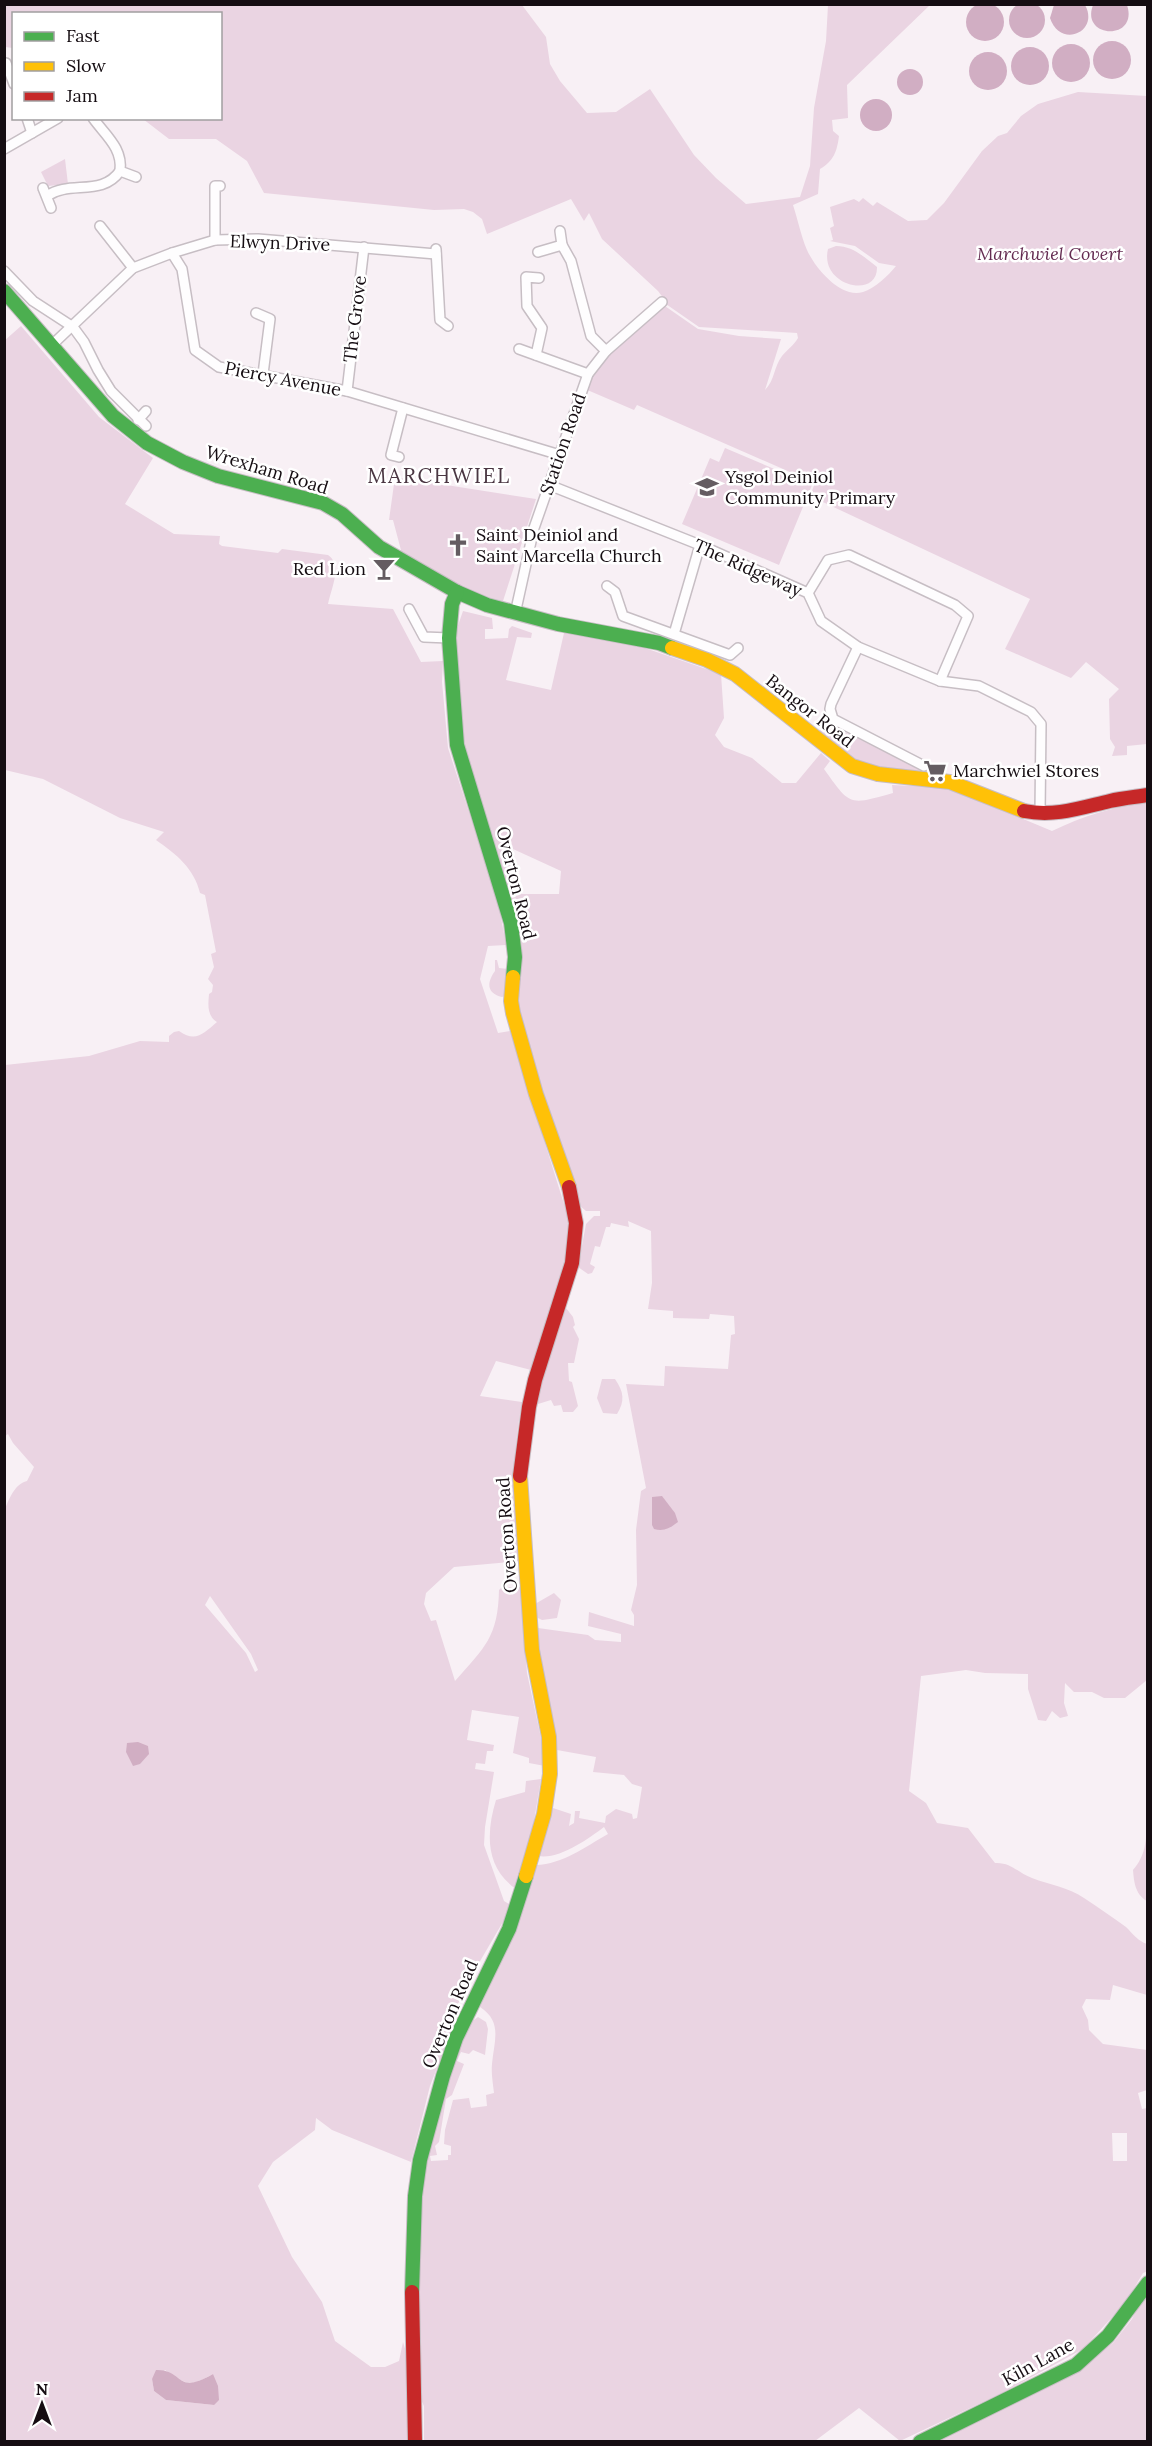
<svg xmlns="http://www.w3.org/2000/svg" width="1152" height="2446" viewBox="0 0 1152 2446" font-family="Lora,serif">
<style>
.green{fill:#ead4e2;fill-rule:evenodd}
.water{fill:#d1aec3}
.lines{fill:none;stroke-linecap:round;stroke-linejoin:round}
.street-casing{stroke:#c7bec4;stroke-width:12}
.fast-casing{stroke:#c7bec4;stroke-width:16}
.slow-casing{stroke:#c7bec4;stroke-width:16}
.jam-casing{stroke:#c7bec4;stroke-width:16}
.street{stroke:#fefdfe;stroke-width:9}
.fast{stroke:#4caf50;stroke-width:14}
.slow{stroke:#ffc107;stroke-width:14}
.jam{stroke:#c62828;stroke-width:14}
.labels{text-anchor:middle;stroke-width:5;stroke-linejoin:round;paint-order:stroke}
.street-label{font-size:18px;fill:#150d12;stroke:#fff}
.park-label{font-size:18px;font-style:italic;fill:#642b51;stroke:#fff}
.poi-label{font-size:18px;fill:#150d12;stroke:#fff;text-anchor:start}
.quarter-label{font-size:21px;letter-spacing:1.5px;fill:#4a3642;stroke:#fff}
</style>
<rect width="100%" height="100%" fill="#f8f0f5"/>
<g class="green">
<path d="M4,5H522L546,37L550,64L560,81L587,113L616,112L650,89L694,155L716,178L746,204L800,197L810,166L814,108L826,41L828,5H930L847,85L848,118L832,120L833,131L839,136C837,151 834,161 820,169L818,194L793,205C798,220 801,236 807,250C815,268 841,299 863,292C875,288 888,276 896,266L879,263L855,246L830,241L833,240L830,228L834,226L830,207L854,199L859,202L863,198L873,206L877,202L908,221L927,220L944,203L982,151L998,136L1007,133L1021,116L1038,104L1078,92L1147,96V744L1127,746V755L1112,756L1115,747L1110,739L1109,699L1119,689L1086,662L1071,678L1005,649L1030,599L810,496L815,483L637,405L634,410L585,389L598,364L662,304L698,329L739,336L781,339L765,390C775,380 774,366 782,356C788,349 794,345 798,338L797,333L699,327L663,302L664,299L658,291L602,239L589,213L584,221L571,199L487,234L482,219L473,212L464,209L434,210L264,193L247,161L216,139H169L143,119L220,118V14H14L13,48L5,47Z"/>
<polygon points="65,159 68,184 48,186 41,172"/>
<path d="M836,246C853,246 864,257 877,267C878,300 819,286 828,249Z"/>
<path d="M21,326L99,417L153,458L125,504L174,534L220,536L219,544L222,546L278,553L282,549L328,555C343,565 331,589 328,604L393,609L421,662L443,661L442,682L448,748L498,901L506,945L488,946L480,979L498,1033L510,1031L569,1220V1249L531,1370L496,1361L480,1396L522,1402C512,1457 512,1506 520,1561L454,1567L426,1593L424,1604L431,1621L436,1620L455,1681C485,1647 498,1637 499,1590L502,1587H521L527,1673L544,1752L545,1766L529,1763V1758L513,1753L519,1717L472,1710L467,1740L494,1745L493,1751H487L485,1764L476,1763L475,1769L494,1772L485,1827L484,1845L504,1901L509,1904L507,1915L469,1980L458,2004L450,2035L430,2086L411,2162L332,2130L316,2118L315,2130L273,2162L258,2186L292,2257L322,2302L335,2341L371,2367H385L399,2361L403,2342L407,2355L408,2441H5L4,1511C9,1500 14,1484 27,1481L34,1467L13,1443L8,1434L5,1436V1065L89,1056L140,1041L169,1042V1036L174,1032L179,1031C196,1043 204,1033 217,1022C207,1016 208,1005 209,994L212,992L213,985L208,979L214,967L211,954L216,952L205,895L200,893C194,868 176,854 156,840L164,832L120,818L43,779L5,770L4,341ZM210,1596L251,1654L258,1670L255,1672L246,1653L205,1605ZM165,2370C186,2385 190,2387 213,2374L214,2405L166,2400L154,2391L152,2379Z"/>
<polygon points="725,448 812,485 779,565 682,524 710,458 719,462"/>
<polygon points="395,477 536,499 503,601 466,591 402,554 393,520 389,520"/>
<path d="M463,611L492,618L493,629H485V639L508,638L509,629L512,626L532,633L531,638L517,637L506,680L551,690L564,633L568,631L642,647L721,674L724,718L715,735L724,747L752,758L782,783H796L821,753L830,761L824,769C851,807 849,805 893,793L892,785L937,787L961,793L1052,831C1083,816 1113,807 1147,802V1680L1125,1698H1104L1092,1692H1074L1065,1683L1064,1703L1068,1716L1060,1718L1052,1711L1046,1721L1038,1720L1028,1689V1674L985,1673L966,1670L921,1676L909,1791L926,1803L937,1823L968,1828L995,1863C1011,1862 1018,1873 1032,1878C1050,1885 1068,1887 1084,1898C1098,1907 1112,1917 1126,1927C1133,1934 1138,1941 1147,1944V1995L1113,1985L1110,2000L1086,1999L1082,2007L1088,2020L1089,2030L1103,2044L1147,2050V2090L1138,2093L1142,2109L1147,2108L1148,2271L1143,2273L1126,2302L1083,2349L1002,2393L900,2441L859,2408L815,2441H424V2406L419,2395L418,2306L421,2160L462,2041L471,2022L478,2017L486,2022L488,2029L485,2055L473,2050L469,2054L461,2052L457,2061L464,2064L452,2095L446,2099L439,2142L435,2146L437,2155L430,2156L431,2161L448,2160V2155H451V2146L444,2144L445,2130L453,2100L469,2098L471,2108L487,2106L486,2095L494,2093C493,2084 491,2073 492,2064C494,2041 503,2022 480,2007L481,1998L536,1865C563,1864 585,1847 608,1834L604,1827C588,1839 559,1860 538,1856L553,1808L571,1814L569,1826L574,1823L575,1811H580L579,1818L605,1823L606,1816L616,1809L632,1814L633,1819L637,1818L642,1787L632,1784L624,1775L593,1772L596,1757L557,1750L539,1666L538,1628L588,1635L595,1640L621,1642V1634L588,1626L589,1612L634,1626V1615L631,1610L637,1585L636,1530L641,1491L646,1488L626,1384L664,1386L665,1366L728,1369L731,1335L735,1334L734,1316L710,1314L709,1319L673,1318V1311L648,1309L652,1283L651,1231L628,1221L629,1227L611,1223L610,1227H606L600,1247L595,1246L590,1264L595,1267L592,1273L588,1274L578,1267L586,1224L594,1216H600V1211H586L579,1205L516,1011L522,953L521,934L515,910L507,895L464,757L452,643ZM513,849L561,871L559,894H522ZM1112,2133H1127V2161H1113Z"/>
<polygon points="825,723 925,770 924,772 870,769 816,736"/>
<path d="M495,960H497L499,968L508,969L505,996L502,997C486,993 487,982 495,971Z"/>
<polygon points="566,1308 573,1317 575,1325 573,1327 579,1339 574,1363 568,1363 569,1381 572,1382 578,1406 573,1412 563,1412 561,1405 554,1406 551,1400 538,1404 536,1399"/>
<path d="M602,1379H615C624,1392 625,1401 617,1414L603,1413L597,1398Z"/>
<polygon points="554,1593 561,1600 557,1618 542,1620 536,1617 535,1604"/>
<path d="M541,1779L532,1833L516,1889C485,1867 486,1833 496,1800L525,1792L526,1781Z"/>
<path d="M1147,1823V1901C1135,1894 1134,1882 1133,1870C1146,1855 1146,1841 1147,1823Z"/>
<polygon points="1147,2288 1147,2441 934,2442 974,2424 1079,2367 1113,2343 1132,2319"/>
</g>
<g class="water">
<circle cx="1027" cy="20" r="18"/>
<circle cx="985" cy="22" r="19"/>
<path d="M1054,5H1085C1100,32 1060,49 1050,18Z"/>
<path d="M1093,5H1127C1139,41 1080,39 1093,5Z"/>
<circle cx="1112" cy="60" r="19"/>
<circle cx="1071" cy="63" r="19"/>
<circle cx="1030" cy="66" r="19"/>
<circle cx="988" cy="71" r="19"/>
<circle cx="910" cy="82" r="13"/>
<circle cx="876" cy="115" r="16"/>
<path d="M662,1496L675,1513L678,1522C670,1528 664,1532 654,1529L652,1525V1497Z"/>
<polygon points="138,1742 148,1746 149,1754 140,1764 133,1766 126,1752 127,1743"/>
<path d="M156,2370C184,2369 175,2396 213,2374L218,2386L219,2400L214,2405L166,2400L154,2391L152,2379Z"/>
</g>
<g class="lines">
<g class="street-casing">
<g id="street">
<polyline points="6,63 14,84"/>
<polyline points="27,118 32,133"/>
<path d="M93,118C105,135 123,148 120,171L136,177"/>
<polyline points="4,149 58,118"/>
<polyline points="43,188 51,208"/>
<path d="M47,196C70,180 102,197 120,171"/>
<polyline points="100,226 133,268"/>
<polyline points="560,231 562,245"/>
<polyline points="215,240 215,186 220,186"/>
<polyline points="436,249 440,320 448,326"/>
<polyline points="538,252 562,245 571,261 591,336 606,351"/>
<polyline points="172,253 182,269 195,350 219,367 347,391 560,455"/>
<polyline points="4,271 33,301 73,327 84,342 98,370 111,391 146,426"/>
<polyline points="256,313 270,319 263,374"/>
<polyline points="52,345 133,268 172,253 215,240 258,239 436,254"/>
<polyline points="519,349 588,374"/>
<polyline points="536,355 542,328 527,306 526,277 539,278"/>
<polyline points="347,391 364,247"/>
<polyline points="138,420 146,411"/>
<polyline points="399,457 391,455 403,408"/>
<polyline points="549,485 700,545 808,593 821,621 858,647 940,681 979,686 1031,712 1041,724 1040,814"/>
<polyline points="607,586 615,592 623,616 730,655 738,648"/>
<polyline points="808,593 828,560 849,555 955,605 968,616 940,681"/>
<polyline points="409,609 424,637 449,638"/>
<polyline points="515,614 534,528 588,374 606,351 662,302"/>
<polyline points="674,634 700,545"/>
<polyline points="858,647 831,704 830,709 833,719 924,766"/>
</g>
</g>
<g class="fast-casing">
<g id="fast">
<polyline points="4,291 113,416 147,443 183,462 218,476 323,503 342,514 379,547 457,592 487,605 558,624 659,643 672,648"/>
<polyline points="457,592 452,604 449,638 457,745 511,923 515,957 513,977"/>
<polyline points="412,2292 415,2196 420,2160 443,2076 456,2038 509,1929 526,1876"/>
<polyline points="920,2442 1076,2365 1108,2336 1148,2283"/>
</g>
</g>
<g class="slow-casing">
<g id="slow">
<polyline points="672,648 707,660 735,674 852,766 878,774 950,782 1024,811"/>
<polyline points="513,977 511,1001 513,1013 536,1094 569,1187"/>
<polyline points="520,1476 532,1650 549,1737 550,1774 544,1814 526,1876"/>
</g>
</g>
<g class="jam-casing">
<g id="jam">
<path d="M1024,811C1055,817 1080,808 1110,801C1122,798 1135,797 1148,795"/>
<polyline points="520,1476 529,1407 535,1380 572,1263 576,1223 569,1187"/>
<polyline points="412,2292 415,2442"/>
</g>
</g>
<use href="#street" class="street"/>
<use href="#fast" class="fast"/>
<use href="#slow" class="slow"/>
<use href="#jam" class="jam"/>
</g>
<defs>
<g id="school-bare" transform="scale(1.8)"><path d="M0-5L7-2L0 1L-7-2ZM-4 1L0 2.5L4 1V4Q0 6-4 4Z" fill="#645c61" stroke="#fff" stroke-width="2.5" paint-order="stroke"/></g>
<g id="church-bare" transform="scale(1.8)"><path d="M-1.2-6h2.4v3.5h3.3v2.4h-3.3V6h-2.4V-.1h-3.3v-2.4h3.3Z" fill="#645c61" stroke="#fff" stroke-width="2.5" paint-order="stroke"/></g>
<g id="bar-bare" transform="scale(1.8)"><path d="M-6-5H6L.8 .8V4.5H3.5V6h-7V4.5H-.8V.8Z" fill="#645c61" stroke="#fff" stroke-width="2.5" paint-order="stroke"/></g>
<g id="supermarket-bare" transform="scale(1.8)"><path d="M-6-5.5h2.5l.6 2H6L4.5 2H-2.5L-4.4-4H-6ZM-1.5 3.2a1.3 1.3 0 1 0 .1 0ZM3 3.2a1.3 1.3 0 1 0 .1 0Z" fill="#645c61" stroke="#fff" stroke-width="2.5" paint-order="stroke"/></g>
</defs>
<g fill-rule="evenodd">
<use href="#school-bare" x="707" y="487"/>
<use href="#church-bare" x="458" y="545"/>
<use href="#bar-bare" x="384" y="569"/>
<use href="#supermarket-bare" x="935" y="771"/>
</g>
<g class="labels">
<g class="street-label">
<text transform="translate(280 243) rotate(2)" y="6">Elwyn Drive</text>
<text transform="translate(355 319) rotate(-83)" y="6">The Grove</text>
<text transform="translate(283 379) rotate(11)" y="6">Piercy Avenue</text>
<text transform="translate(563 444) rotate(-71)" y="6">Station Road</text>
<text transform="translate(267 470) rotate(17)" y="6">Wrexham Road</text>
<text transform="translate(748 568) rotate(24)" y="6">The Ridgeway</text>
<text transform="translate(810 711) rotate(38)" y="6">Bangor Road</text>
<text transform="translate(516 883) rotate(76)" y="6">Overton Road</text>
<text transform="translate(507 1535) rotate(-94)" y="6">Overton Road</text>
<text transform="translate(450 2014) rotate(-67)" y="6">Overton Road</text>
<text transform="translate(1038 2362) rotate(-29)" y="6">Kiln Lane</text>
</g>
<g class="park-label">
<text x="1050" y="260">Marchwiel Covert</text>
</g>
<g class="poi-label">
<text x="725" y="483">Ysgol Deiniol<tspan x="725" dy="21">Community Primary</tspan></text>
<text x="476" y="541">Saint Deiniol and<tspan x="476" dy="21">Saint Marcella Church</tspan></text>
<text x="366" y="575" text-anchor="end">Red Lion</text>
<text x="953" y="777">Marchwiel Stores</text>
</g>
<g class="quarter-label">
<text x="439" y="483">MARCHWIEL</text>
</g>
</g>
<rect width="1152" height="2446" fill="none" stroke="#150d12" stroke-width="12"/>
<rect x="12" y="12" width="210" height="108" fill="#ffffff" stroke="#a19ea0" stroke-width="1.5"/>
<rect x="24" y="32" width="30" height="9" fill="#4caf50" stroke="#a19ea0" stroke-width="1.5"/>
<text x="66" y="42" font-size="18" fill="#150d12">Fast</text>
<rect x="24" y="62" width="30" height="9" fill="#ffc107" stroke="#a19ea0" stroke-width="1.5"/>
<text x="66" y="72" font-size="18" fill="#150d12">Slow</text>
<rect x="24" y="92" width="30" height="9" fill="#c62828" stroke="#a19ea0" stroke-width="1.5"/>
<text x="66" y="102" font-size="18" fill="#150d12">Jam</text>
<g transform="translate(42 2404)" stroke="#ffffff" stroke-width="4.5" paint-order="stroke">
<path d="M0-4.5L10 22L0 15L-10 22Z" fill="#150d12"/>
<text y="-9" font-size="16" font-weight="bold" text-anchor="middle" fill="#150d12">N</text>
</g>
</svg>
